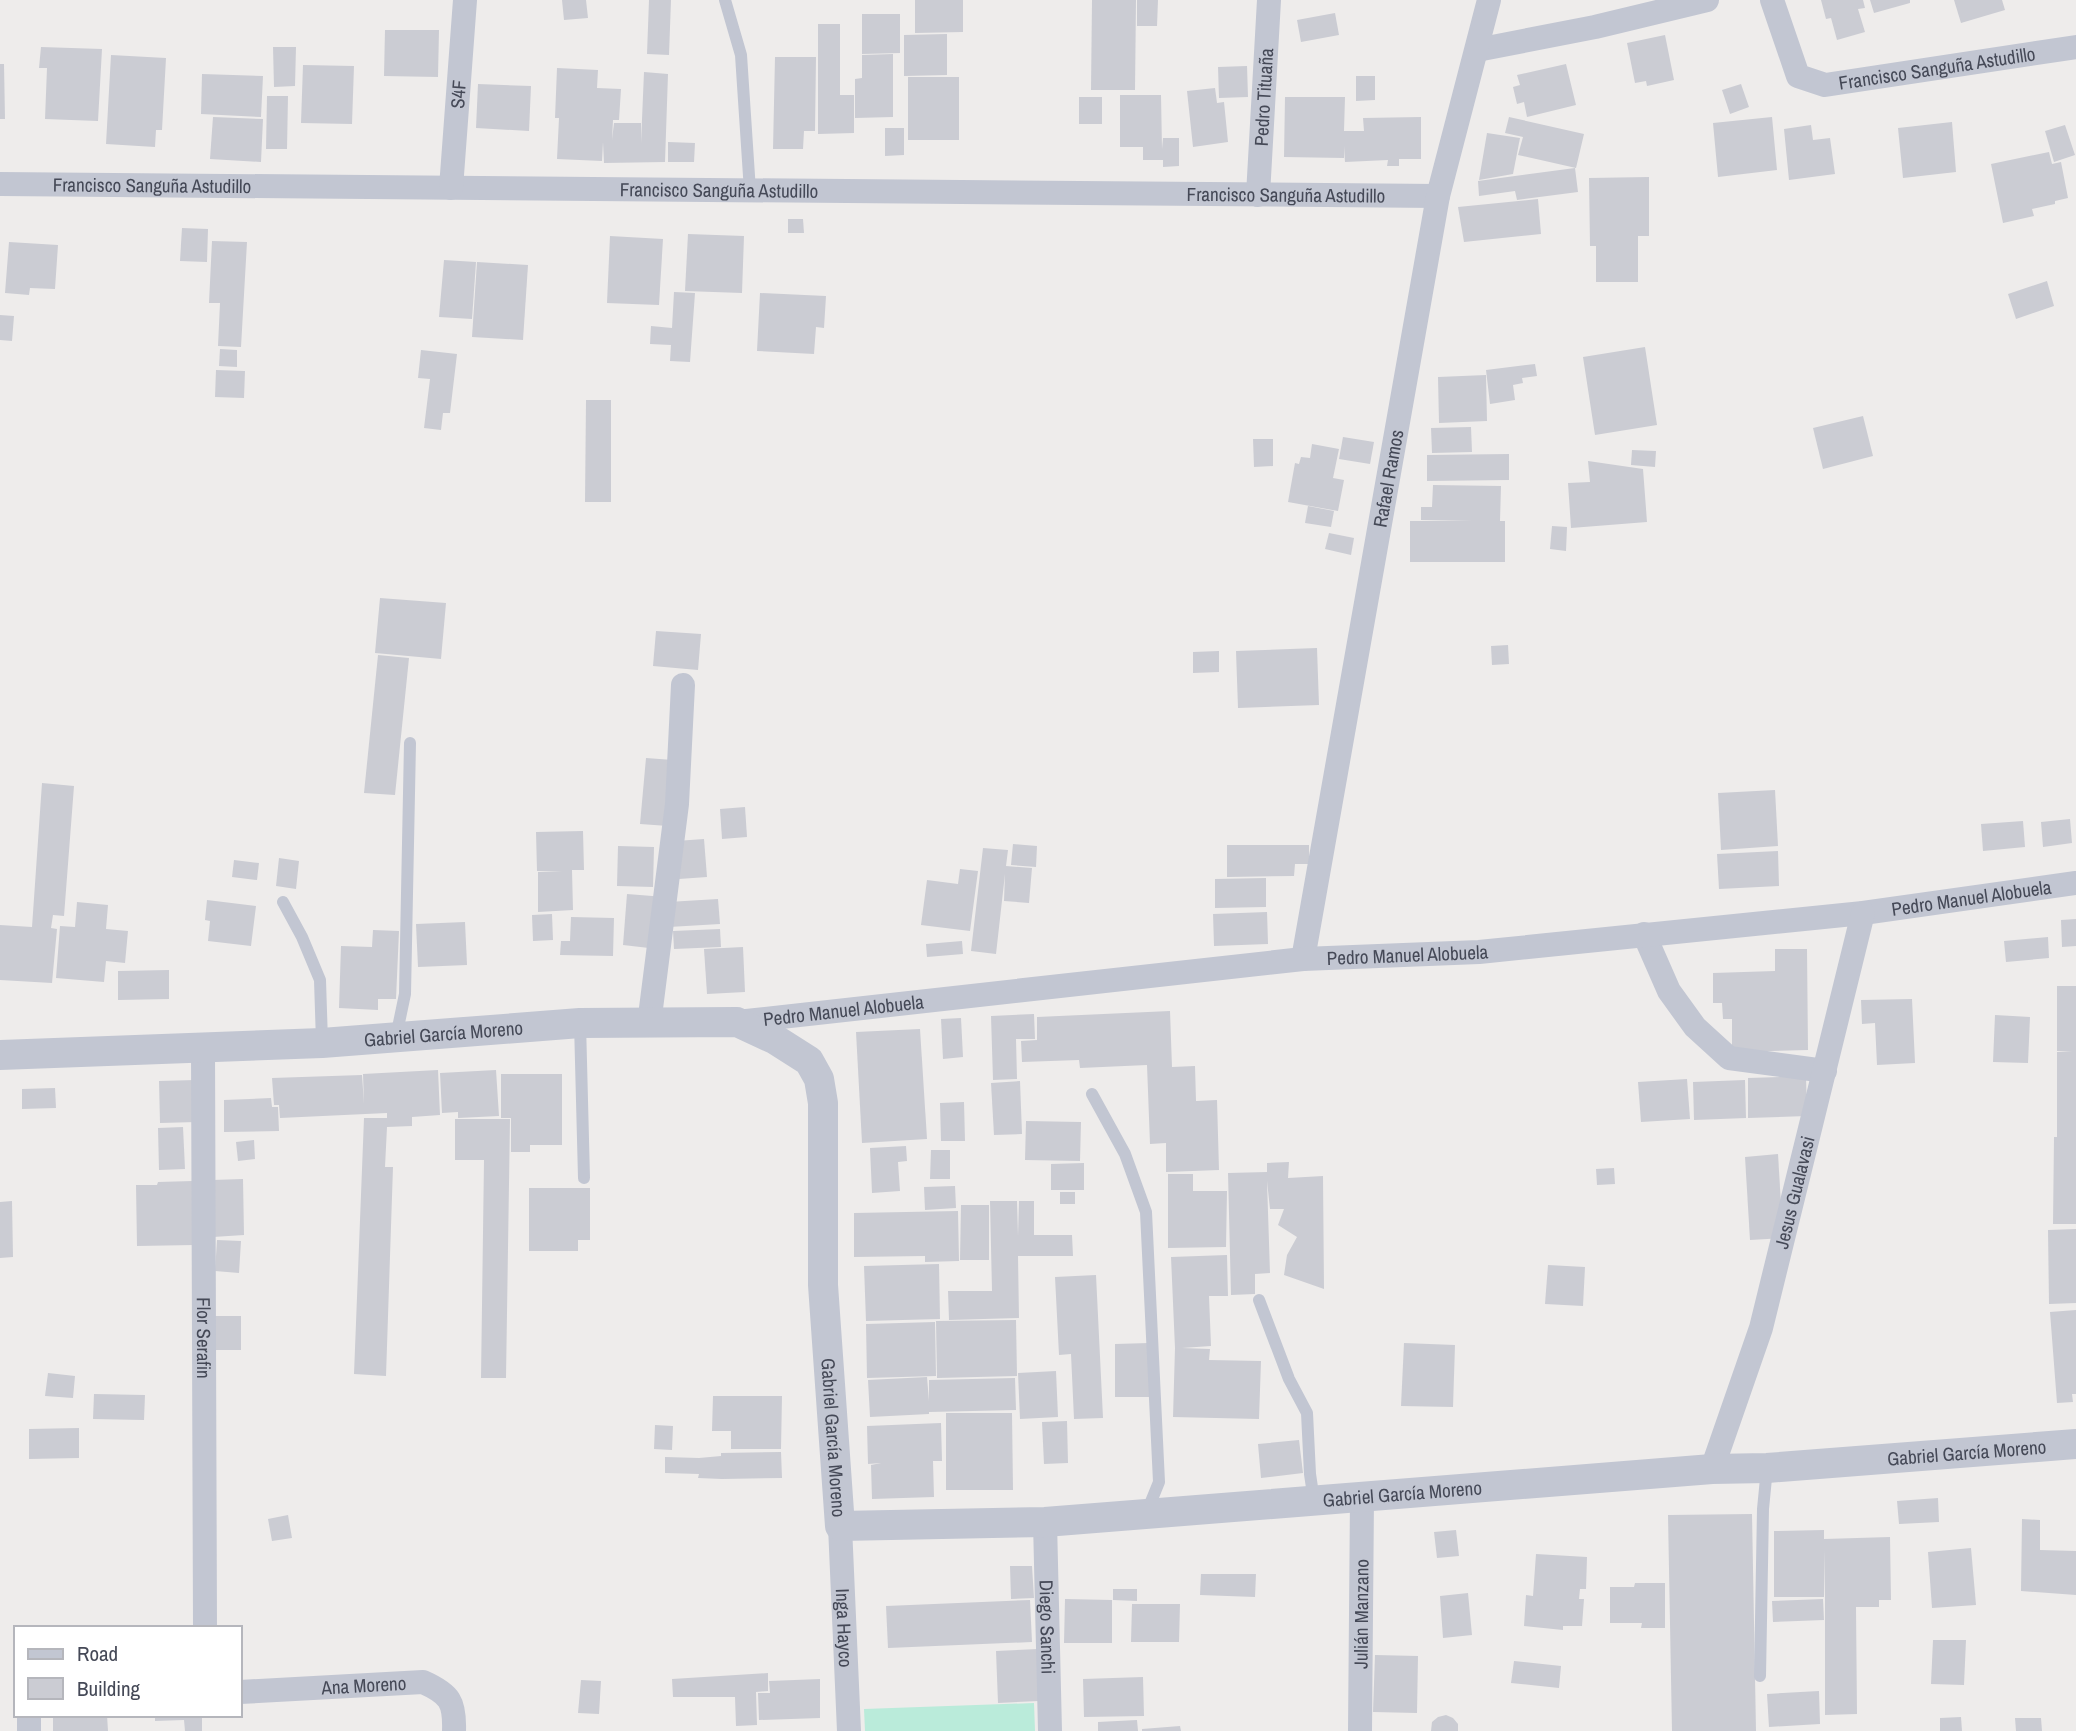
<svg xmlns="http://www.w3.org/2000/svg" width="2076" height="1731" viewBox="0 0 2076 1731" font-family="'Archivo Narrow',sans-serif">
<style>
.green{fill:#baebda}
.building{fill:#cbccd3}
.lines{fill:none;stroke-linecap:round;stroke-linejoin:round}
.service{stroke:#c2c6d2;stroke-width:12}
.minor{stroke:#c2c6d2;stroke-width:24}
.tertiary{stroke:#c2c6d2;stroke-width:30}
.labels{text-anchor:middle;stroke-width:6;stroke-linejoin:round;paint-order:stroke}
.street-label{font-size:19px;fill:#454957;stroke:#fff}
</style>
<rect width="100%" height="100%" fill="#eeeceb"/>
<polygon class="green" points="1034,1703 1035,1731 865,1731 864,1709"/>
<g class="building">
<polygon points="562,0 586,0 588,18 564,20"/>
<polygon points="649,0 671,0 669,55 647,54"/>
<polygon points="915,0 963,0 963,32 915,33"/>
<polygon points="1092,0 1136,0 1135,90 1091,90"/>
<polygon points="1137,0 1158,0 1157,26 1137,26"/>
<polygon points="1821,0 1863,0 1865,8 1858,9 1865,32 1837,40 1831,18 1826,19"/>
<polygon points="1870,0 1910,0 1910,3 1874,13"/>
<polygon points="1954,0 2002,0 2005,10 1961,23"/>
<polygon points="1335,13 1339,35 1301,42 1297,20"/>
<polygon points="862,14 900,14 900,53 862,54"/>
<polygon points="818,24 840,24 840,95 854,95 854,133 818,134"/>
<polygon points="385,30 439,30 438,77 384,76"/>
<polygon points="947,34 947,75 904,76 904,35"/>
<polygon points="1665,35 1674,80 1647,86 1646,81 1635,83 1627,43"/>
<polygon points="41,47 102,49 98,121 45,119 47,68 39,68"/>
<polygon points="273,47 296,47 295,86 274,87"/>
<polygon points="893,54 893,117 855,118 855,79 862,78 862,55"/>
<polygon points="111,55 166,58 162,130 156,130 155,147 106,144"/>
<polygon points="775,57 816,57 815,131 804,131 803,149 773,149"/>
<polygon points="0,64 4,64 5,119 0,119"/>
<polygon points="1566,64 1576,105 1527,117 1524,102 1517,104 1513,87 1520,85 1517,75"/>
<polygon points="303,65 354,66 352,124 301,123"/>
<polygon points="1247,66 1248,97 1219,98 1218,67"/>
<polygon points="557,68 598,70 597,88 621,89 619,120 613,120 612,140 614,123 641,123 641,143 644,72 668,74 665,162 604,163 603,142 602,161 557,159 559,118 555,118"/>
<polygon points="202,74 263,76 261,117 201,114"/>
<polygon points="1356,76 1375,76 1375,100 1356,101"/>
<rect x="908" y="77" width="51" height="63"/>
<polygon points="478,84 531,86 529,131 476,128"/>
<polygon points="1741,84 1749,107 1730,114 1722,90"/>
<polygon points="1215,88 1217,103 1224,102 1228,142 1193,147 1187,91"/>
<polygon points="1120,95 1161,95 1162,149 1163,138 1179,138 1179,166 1163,167 1163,160 1143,160 1143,147 1120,147"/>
<polygon points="267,96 288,96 287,149 266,149"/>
<rect x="1079" y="97" width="23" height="27"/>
<polygon points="1285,97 1345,97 1344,131 1364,131 1363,118 1421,117 1421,159 1399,159 1399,166 1387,166 1388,160 1345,162 1344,146 1344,158 1284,157"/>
<polygon points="213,117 263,119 261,162 210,159"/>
<polygon points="1509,117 1584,134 1576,168 1518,155 1523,137 1505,133"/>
<polygon points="1772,117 1777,170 1718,177 1713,123"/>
<polygon points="1952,122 1956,172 1903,178 1898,128"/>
<polygon points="1811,125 1813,140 1830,138 1835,174 1789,180 1784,129"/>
<polygon points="2065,125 2075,155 2054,162 2045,131"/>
<polygon points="885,128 904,128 904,155 885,156"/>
<polygon points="1487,133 1520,138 1513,174 1479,180"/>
<polygon points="668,142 695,143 694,162 668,162"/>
<polygon points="2049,152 2052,164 2061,162 2068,198 2055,201 2055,204 2032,209 2034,216 2003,223 1991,164"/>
<polygon points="1575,168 1578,192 1517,200 1515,191 1479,196 1478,181"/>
<polygon points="1649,177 1649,236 1638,236 1638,282 1596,282 1596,246 1590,246 1589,178"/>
<polygon points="1538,199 1541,234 1464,242 1458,207"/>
<polygon points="788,219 803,219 804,233 788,233"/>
<polygon points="182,228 208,229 207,262 180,261"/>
<polygon points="688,234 744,236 742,293 685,291"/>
<polygon points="610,236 663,239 659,305 607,303"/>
<polygon points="212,241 247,242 241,347 218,346 220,303 209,303"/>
<polygon points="9,242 58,245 55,289 30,288 29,295 5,293"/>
<polygon points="444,260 476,262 472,319 439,317"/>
<polygon points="477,262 528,265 523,340 472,337"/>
<polygon points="2047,281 2054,306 2016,319 2008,294"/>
<polygon points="674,292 695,293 690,362 670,361 671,345 650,344 651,326 672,328"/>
<polygon points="760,293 826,296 824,328 816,327 814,354 757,351"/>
<polygon points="0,315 14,316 12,341 0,340"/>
<polygon points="1645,347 1657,425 1595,435 1583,357"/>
<polygon points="220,349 237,350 237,367 219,366"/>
<polygon points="421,350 457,354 450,413 443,413 441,430 424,428 430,379 418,378"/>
<polygon points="1535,364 1537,376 1522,378 1523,383 1513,385 1515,400 1490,404 1486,370"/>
<polygon points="216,370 245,371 244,398 215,397"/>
<polygon points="1486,375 1487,421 1439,423 1438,377"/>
<polygon points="586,400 611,400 611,502 585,502"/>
<polygon points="1863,416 1873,456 1823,469 1813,428"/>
<polygon points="1471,427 1472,452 1432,453 1431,428"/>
<polygon points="1343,437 1374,442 1370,464 1339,459"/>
<polygon points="1253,439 1273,439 1273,466 1254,467"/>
<polygon points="1312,444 1339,449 1333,478 1344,480 1338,511 1288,502 1295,463 1299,464 1301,457 1310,458"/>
<polygon points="1632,450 1656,451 1655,467 1631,465"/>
<polygon points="1509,454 1509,480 1427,481 1427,455"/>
<polygon points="1588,461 1643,469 1647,522 1571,528 1568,483 1590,482"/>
<polygon points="1433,485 1501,486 1500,521 1505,521 1505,562 1410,562 1410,521 1472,521 1421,520 1421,507 1432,507"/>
<polygon points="1308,506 1334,511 1331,527 1305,523"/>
<polygon points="1552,526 1567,527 1566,551 1550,549"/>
<polygon points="1329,533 1354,538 1351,555 1325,549"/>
<polygon points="380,598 446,603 441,659 375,653"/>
<polygon points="656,631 701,634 698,670 653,666"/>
<polygon points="1508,645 1509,664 1492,665 1491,646"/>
<polygon points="1317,648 1319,705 1238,708 1236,651"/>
<polygon points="1219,651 1219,672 1193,673 1193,652"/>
<polygon points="378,655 409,658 395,795 364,793"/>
<polygon points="646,758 673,760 668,826 640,824"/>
<polygon points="42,783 74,786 64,916 53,915 51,928 57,929 52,983 0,980 0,925 32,927"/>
<polygon points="1775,790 1778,846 1721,850 1718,793"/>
<polygon points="745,807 747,837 722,839 720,809"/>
<polygon points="2070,819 2072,843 2043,847 2041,822"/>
<polygon points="2023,821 2025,847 1983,851 1981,824"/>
<polygon points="583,831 584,870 572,870 573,910 538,912 538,872 562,871 537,871 536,832"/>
<polygon points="704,839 707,877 679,879 676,841"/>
<polygon points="1013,844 1037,846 1036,867 1011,865"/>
<polygon points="1227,845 1309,845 1309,864 1295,864 1294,876 1227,877"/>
<polygon points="618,846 654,847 653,887 617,886"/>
<polygon points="983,848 1008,850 1006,866 1032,868 1029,903 1004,901 1005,874 996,954 971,951"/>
<polygon points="1778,851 1779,886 1719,889 1717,854"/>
<polygon points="279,858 299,861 296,889 276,886"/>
<polygon points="234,860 259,863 257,880 232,877"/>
<polygon points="960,869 978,871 970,931 921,925 927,880 958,884"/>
<polygon points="1266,878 1266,907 1215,908 1215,879"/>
<polygon points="627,894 665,897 649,948 623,945"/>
<polygon points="718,899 720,924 669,927 668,902"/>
<polygon points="207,900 256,906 251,946 208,941 210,921 205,920"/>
<polygon points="77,902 108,905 106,929 128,931 125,963 106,961 104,982 56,978 60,926 75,927"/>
<polygon points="1267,912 1268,944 1214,946 1213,914"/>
<polygon points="552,914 553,940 533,941 532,915"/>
<polygon points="571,917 614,918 613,956 560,955 561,941 570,941"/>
<polygon points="2076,919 2076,946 2062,947 2061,920"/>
<polygon points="465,922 467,965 418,967 416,924"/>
<polygon points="720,929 721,947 674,949 673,931"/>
<polygon points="373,930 399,931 396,999 378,999 378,1010 339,1008 341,946 372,947"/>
<polygon points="2048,937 2049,958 2006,962 2004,941"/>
<polygon points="962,941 963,954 927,957 926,944"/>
<polygon points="743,947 745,992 707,994 704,949"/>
<polygon points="1775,949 1807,949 1808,1050 1732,1052 1732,1019 1723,1019 1722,1003 1713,1003 1713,973 1775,971"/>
<polygon points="169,970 169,999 118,1000 118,971"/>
<polygon points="2057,986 2076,986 2076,1224 2053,1224 2054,1137 2057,1137 2057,1052 2072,1052 2057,1051"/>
<polygon points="1912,999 1915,1063 1877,1065 1875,1023 1862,1024 1861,1000"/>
<polygon points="1170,1011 1172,1067 1195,1066 1196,1101 1217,1100 1219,1170 1166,1172 1166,1143 1150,1144 1147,1065 1080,1068 1079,1060 1022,1062 1021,1041 1037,1040 1037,1017"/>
<polygon points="1034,1014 1035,1039 1016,1039 1017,1079 993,1080 991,1016"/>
<polygon points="1995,1015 2030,1017 2028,1063 1993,1062"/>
<polygon points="961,1018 963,1057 943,1059 941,1019"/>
<polygon points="920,1029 927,1139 862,1143 856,1032"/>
<polygon points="438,1070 440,1115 412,1117 412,1126 387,1127 385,1167 393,1167 386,1376 354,1374 364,1118 387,1118 387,1113 280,1118 279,1105 274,1105 272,1078 362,1075 364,1104 363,1074"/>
<polygon points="496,1070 499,1116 458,1118 458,1112 442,1113 440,1073"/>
<polygon points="501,1074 562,1074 562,1145 530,1145 530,1152 511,1152 511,1118 501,1118"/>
<polygon points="1806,1076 1807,1116 1748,1118 1748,1078"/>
<polygon points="1687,1079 1690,1119 1641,1122 1638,1082"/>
<polygon points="196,1080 197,1122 160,1123 159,1081"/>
<polygon points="1745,1080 1746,1118 1694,1120 1693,1082"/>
<polygon points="1020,1081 1022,1134 994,1135 991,1083"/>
<polygon points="55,1088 56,1108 22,1109 22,1089"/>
<polygon points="271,1098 272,1107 278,1107 279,1131 224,1132 224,1100"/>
<polygon points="964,1102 965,1141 941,1141 940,1103"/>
<polygon points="455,1119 510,1119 506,1378 481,1378 484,1160 455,1160"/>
<polygon points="1026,1121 1081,1122 1080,1161 1025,1160"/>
<polygon points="183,1127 185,1169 159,1170 158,1128"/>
<polygon points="254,1140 255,1159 238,1161 236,1142"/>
<polygon points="906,1146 907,1161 898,1162 900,1191 872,1193 870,1148"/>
<polygon points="931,1150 950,1150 950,1179 930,1179"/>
<polygon points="1778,1154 1783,1238 1750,1240 1745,1157"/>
<polygon points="1289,1162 1288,1178 1323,1176 1324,1289 1284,1275 1287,1255 1297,1237 1278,1225 1284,1209 1270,1209 1267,1181 1270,1273 1255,1274 1255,1294 1231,1295 1228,1173 1267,1172 1267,1163"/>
<polygon points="1084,1163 1084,1190 1051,1190 1051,1164"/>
<polygon points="1614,1168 1615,1184 1597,1185 1596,1169"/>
<polygon points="1168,1174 1193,1174 1193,1191 1227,1191 1226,1247 1168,1248"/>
<polygon points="243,1179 244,1235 213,1237 212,1180"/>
<polygon points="193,1181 194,1245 137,1246 136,1185 157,1185 158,1182"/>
<polygon points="955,1186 956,1208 925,1210 924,1187"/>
<polygon points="529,1188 590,1188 590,1240 578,1240 578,1251 529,1251"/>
<rect x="1060" y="1192" width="15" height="12"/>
<polygon points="12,1201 13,1257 0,1258 0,1202"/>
<polygon points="990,1201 1017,1201 1018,1236 1019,1201 1034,1201 1034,1235 1072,1235 1073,1256 1018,1256 1019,1318 949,1320 948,1291 992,1291"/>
<polygon points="961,1205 989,1205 989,1260 960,1260"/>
<polygon points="958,1211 959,1261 925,1262 925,1256 854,1257 854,1213"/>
<polygon points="2076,1229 2076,1303 2049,1304 2048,1230"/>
<polygon points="217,1240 241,1241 239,1273 215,1271"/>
<polygon points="1227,1255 1228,1296 1209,1296 1211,1346 1182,1348 1210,1349 1209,1360 1261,1361 1259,1419 1173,1417 1175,1348 1171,1257"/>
<polygon points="939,1264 940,1319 866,1321 864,1266"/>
<polygon points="1548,1265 1585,1267 1583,1306 1545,1304"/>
<polygon points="1096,1275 1103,1418 1074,1419 1071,1354 1059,1355 1055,1277"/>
<polygon points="2076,1310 2076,1394 2072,1394 2073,1402 2057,1403 2050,1312"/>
<rect x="212" y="1316" width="29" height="34"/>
<polygon points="1016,1320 1017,1376 937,1378 936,1321"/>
<polygon points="935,1322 936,1376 867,1378 866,1324"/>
<polygon points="1149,1343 1149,1397 1115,1397 1115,1344"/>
<polygon points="1404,1343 1455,1345 1453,1407 1401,1406"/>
<polygon points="1056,1371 1058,1417 1020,1419 1018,1373"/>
<polygon points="48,1373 75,1376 73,1398 45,1396"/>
<polygon points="927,1377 929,1401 929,1380 1015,1378 1016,1410 929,1412 929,1414 870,1417 868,1380"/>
<polygon points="94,1394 145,1395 144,1420 93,1419"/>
<polygon points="713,1396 782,1396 781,1449 731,1449 731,1431 712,1431"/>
<polygon points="946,1413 1012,1413 1013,1490 946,1490"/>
<polygon points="1067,1421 1068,1463 1044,1464 1042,1422"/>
<polygon points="941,1423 942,1461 933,1461 934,1497 872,1499 871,1465 881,1463 868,1464 867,1426"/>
<polygon points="655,1425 673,1426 672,1450 654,1449"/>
<polygon points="79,1428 79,1458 29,1459 29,1429"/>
<polygon points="1299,1440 1303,1473 1261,1478 1258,1444"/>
<polygon points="781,1452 782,1478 722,1479 698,1478 699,1474 665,1473 665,1457 699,1458 721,1456 721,1453"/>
<polygon points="1938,1498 1939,1522 1899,1524 1897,1501"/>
<polygon points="1752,1514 1756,1731 1672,1731 1668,1515"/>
<polygon points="288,1515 292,1538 272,1541 268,1519"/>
<polygon points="2022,1519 2040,1520 2040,1550 2076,1551 2076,1595 2021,1591"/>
<polygon points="1456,1530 1459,1556 1437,1558 1434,1532"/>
<polygon points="1824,1530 1824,1539 1890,1537 1891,1600 1879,1600 1879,1607 1856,1607 1857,1714 1825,1715 1825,1550 1824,1597 1774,1597 1774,1531"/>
<polygon points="1971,1548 1976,1605 1932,1608 1928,1552"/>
<polygon points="1536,1554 1587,1557 1586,1589 1580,1589 1579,1599 1584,1599 1582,1626 1563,1626 1563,1630 1524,1626 1526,1595 1533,1596"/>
<polygon points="1010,1566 1032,1566 1034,1598 1011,1599"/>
<polygon points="1201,1574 1256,1574 1255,1597 1200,1595"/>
<polygon points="1635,1583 1665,1583 1665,1628 1641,1628 1642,1623 1610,1623 1610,1587 1634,1587"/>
<polygon points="1113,1589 1137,1589 1137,1601 1113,1600"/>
<polygon points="1468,1593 1472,1635 1443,1638 1440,1596"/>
<polygon points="1065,1599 1112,1600 1112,1643 1064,1643"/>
<polygon points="1823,1599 1824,1620 1773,1622 1772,1601"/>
<polygon points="1030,1600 1032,1642 888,1648 886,1606"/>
<polygon points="1132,1604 1180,1604 1179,1642 1131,1642"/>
<polygon points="1933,1640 1966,1640 1964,1685 1931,1684"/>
<polygon points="1038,1649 1039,1701 998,1703 996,1651"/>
<polygon points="1375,1655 1418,1656 1417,1713 1373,1712"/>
<polygon points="1514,1661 1561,1666 1559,1688 1511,1683"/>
<polygon points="768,1673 768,1691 756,1692 757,1725 736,1726 735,1697 673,1697 672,1679"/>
<polygon points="1143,1677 1144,1716 1084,1717 1083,1679"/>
<polygon points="820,1679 820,1718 759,1720 758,1693 770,1693 769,1681"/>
<polygon points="581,1680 601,1681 599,1714 578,1713"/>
<polygon points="1819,1691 1820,1724 1769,1727 1767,1694"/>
<polygon points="53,1715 107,1715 108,1731 53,1731"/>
<polygon points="155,1715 202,1715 202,1731 185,1731 184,1720 155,1721"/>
<polygon points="1446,1715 1453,1718 1458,1724 1458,1731 1431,1731 1432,1722 1438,1717"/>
<polygon points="1961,1717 1962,1731 1940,1731 1940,1718"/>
<polygon points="2015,1718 2041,1718 2042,1731 2016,1731"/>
<polygon points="1137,1720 1138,1731 1098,1731 1098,1722"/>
<polygon points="1180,1726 1181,1731 1142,1731 1142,1729"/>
</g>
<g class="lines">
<g class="service">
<polyline points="725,0 741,55 750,191"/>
<polyline points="283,902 302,937 320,980 322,1042"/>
<polyline points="580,1023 584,1178"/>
<polyline points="396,1037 405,994 410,743"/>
<polyline points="1092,1094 1125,1154 1146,1212 1159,1482 1146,1514"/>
<polyline points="1259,1300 1289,1379 1307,1413 1310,1474 1314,1501"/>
<polyline points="1760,1676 1763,1509 1767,1468"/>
</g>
<g class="minor">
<path id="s1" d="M1772,0L1798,76L1825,85L2076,47"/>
<polyline points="1477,50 1595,27 1707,0"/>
<path id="s2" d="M0,184L1438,196"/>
<path id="s3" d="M451,188L465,0"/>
<path id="s4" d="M1258,195L1269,0"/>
<polyline points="1644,934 1669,991 1695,1027 1729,1058 1825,1071"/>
<path id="s5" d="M1303,959L1438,196L1489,0"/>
<path id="s6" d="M737,1022L1303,959L1479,952L1863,913L2076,883"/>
<polyline points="649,1024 677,804 683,685"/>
<path id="s7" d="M203,1049L205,1628"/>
<path id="s8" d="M1712,1469L1761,1328L1863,913"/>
<path id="s9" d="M1045,1522L1050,1731"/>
<path id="s10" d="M840,1526L849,1731"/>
<path id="s11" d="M240,1692L423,1682C450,1694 455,1702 454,1731"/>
<polyline points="29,1731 29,1715"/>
<path id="s12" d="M1360,1731L1362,1498"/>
</g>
<path class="tertiary" id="s13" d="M0,1055L322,1043L580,1023L737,1022L776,1040L809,1061L819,1079L823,1103V1285L840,1526L1045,1522L1712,1469L1767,1468L2076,1444"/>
</g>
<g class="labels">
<g class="street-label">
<text dy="7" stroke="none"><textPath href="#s1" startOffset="222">Francisco Sanguña Astudillo</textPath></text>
<text dy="7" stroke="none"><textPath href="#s3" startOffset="94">S4F</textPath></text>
<text dy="7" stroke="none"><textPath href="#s4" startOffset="98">Pedro Tituaña</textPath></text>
<text dy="7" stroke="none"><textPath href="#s2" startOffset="152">Francisco Sanguña Astudillo</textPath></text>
<text dy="7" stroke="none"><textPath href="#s2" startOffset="719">Francisco Sanguña Astudillo</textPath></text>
<text dy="7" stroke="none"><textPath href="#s2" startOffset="1286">Francisco Sanguña Astudillo</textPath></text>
<text dy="7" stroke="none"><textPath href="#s5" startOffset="488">Rafael Ramos</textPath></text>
<text dy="7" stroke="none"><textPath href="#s6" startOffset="1241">Pedro Manuel Alobuela</textPath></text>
<text dy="7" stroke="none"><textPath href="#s6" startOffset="674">Pedro Manuel Alobuela</textPath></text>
<text dy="7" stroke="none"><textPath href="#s6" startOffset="107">Pedro Manuel Alobuela</textPath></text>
<text dy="7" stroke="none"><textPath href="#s13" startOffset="444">Gabriel García Moreno</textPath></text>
<text dy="7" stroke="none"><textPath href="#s8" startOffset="289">Jesus Gualavasi</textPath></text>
<text dy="7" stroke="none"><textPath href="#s7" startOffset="289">Flor Serafin</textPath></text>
<text dy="7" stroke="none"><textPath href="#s13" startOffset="1200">Gabriel García Moreno</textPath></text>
<text dy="7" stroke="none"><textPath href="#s13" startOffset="2418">Gabriel García Moreno</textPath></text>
<text dy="7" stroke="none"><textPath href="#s13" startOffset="1852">Gabriel García Moreno</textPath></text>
<text dy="7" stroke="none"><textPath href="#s12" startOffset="117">Julián Manzano</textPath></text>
<text dy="7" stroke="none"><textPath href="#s9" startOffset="105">Diego Sanchi</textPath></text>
<text dy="7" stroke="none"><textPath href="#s10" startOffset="102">Inga Hayco</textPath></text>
<text dy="7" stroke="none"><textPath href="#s11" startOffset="124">Ana Moreno</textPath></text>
</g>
</g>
<rect x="14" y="1626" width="228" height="91" fill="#ffffff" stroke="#b5b6bc" stroke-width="2"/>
<rect x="28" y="1649" width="35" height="10" fill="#c2c6d2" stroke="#b5b6bc" stroke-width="2"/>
<text x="77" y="1661" font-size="21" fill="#454957">Road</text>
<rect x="28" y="1678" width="35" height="21" fill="#cbccd3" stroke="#b5b6bc" stroke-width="2"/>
<text x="77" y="1696" font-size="21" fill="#454957">Building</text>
</svg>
